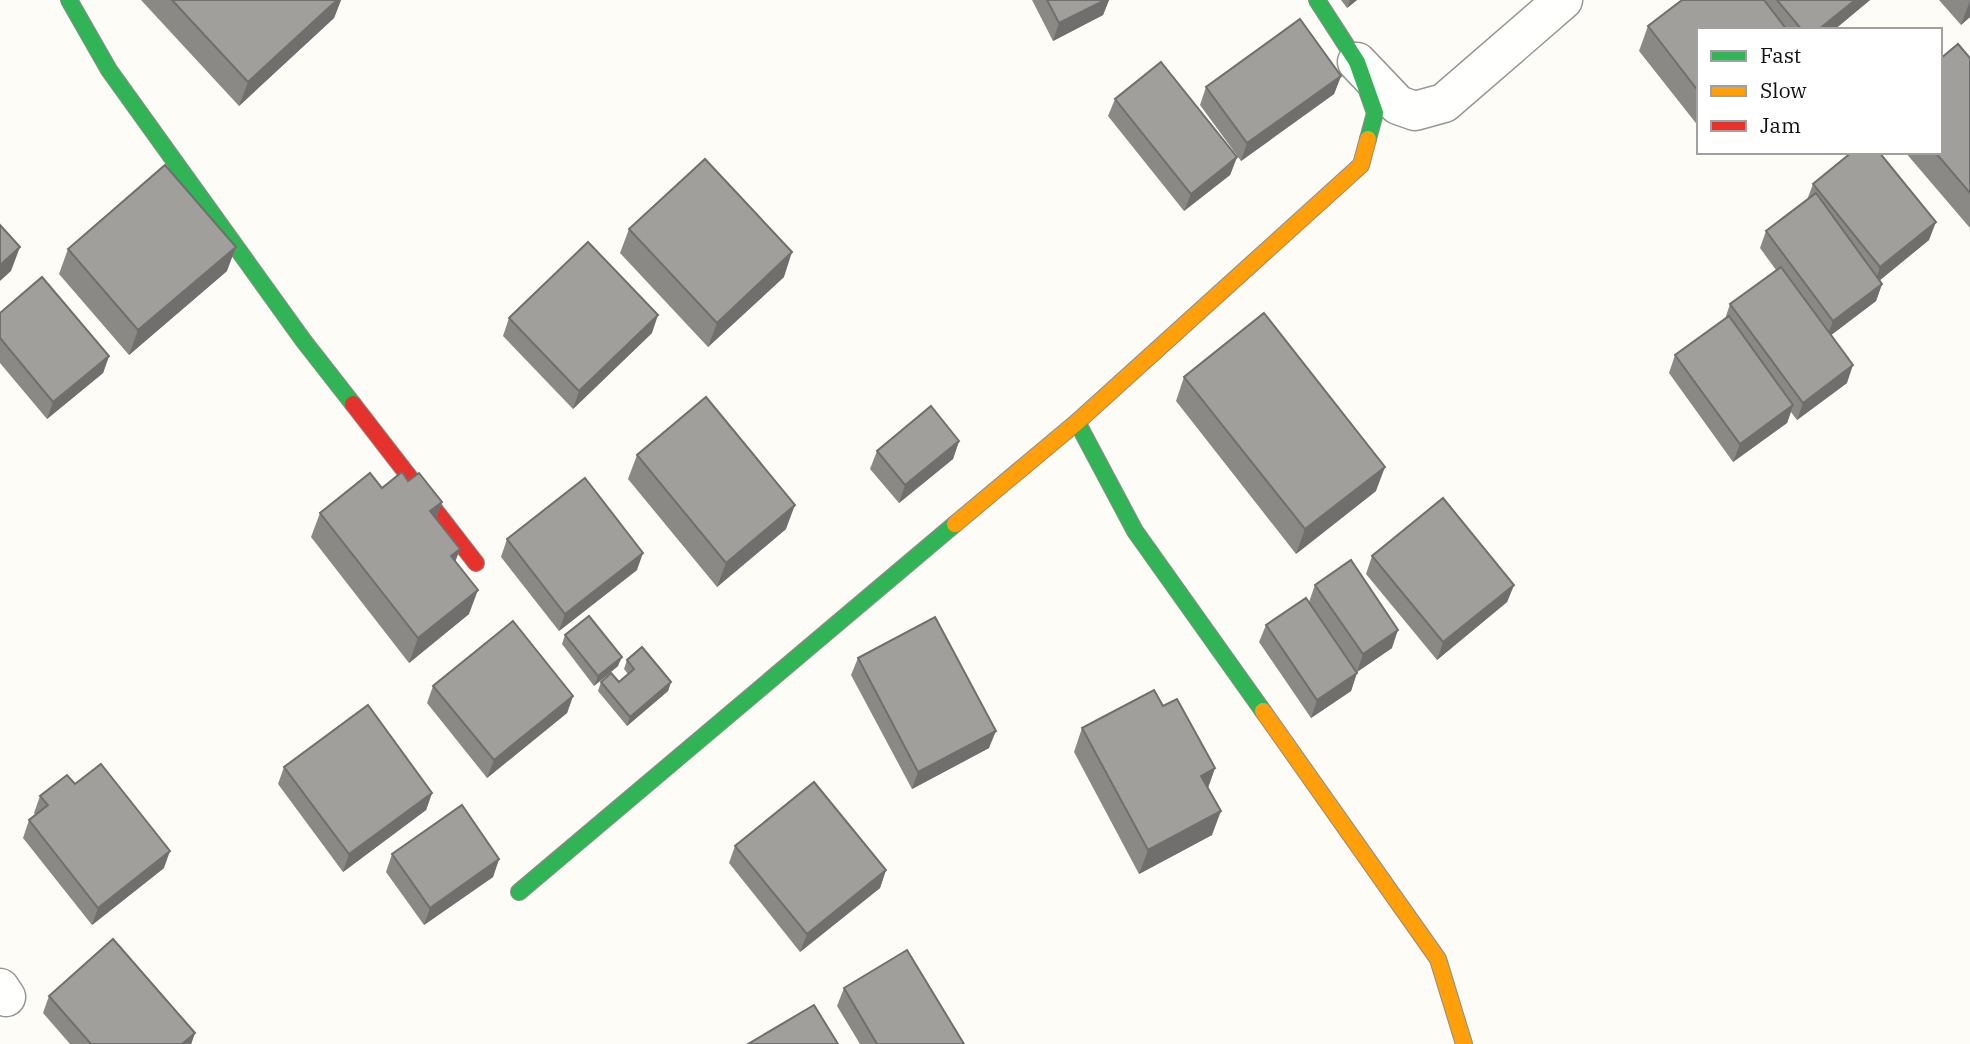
<svg xmlns="http://www.w3.org/2000/svg" width="1970" height="1044" viewBox="0 0 1970 1044" font-family="'IBM Plex Serif',serif">
<style>
.lines{fill:none;stroke-linecap:round;stroke-linejoin:round}
.street-casing{stroke:#979795;stroke-width:41}
.fast-casing{stroke:#8e8d8b;stroke-width:18}
.slow-casing{stroke:#8e8d8b;stroke-width:18}
.jam-casing{stroke:#8e8d8b;stroke-width:18}
.street{stroke:#fffffe;stroke-width:38}
.fast{stroke:#30b455;stroke-width:16}
.slow{stroke:#ff9f0a;stroke-width:16}
.jam{stroke:#e5322d;stroke-width:16}
.wall{fill:#8a8986}
.shaded-wall{fill:#716f6d}
.building{fill:#a19f9c;stroke:#716f6d;stroke-width:2}
</style>
<rect width="100%" height="100%" fill="#fdfcf7"/>
<g class="lines">
<g class="street-casing">
<g id="street">
<polyline points="1357,62 1398,105 1415,111 1444,103 1563,0"/>
<polyline points="0,988 6,997"/>
</g>
</g>
<g class="fast-casing">
<g id="fast">
<polyline points="69,0 109,70 303,340 353,404"/>
<polyline points="1317,0 1357,62 1375,113 1368,139"/>
<polyline points="1077,422 1135,531 1263,711"/>
<polyline points="519,892 955,524"/>
</g>
</g>
<g class="slow-casing">
<g id="slow">
<polyline points="955,524 1077,422 1361,165 1368,139"/>
<polyline points="1263,711 1438,959 1464,1044"/>
</g>
</g>
<g class="jam-casing">
<polyline id="jam" points="353,404 476,563"/>
</g>
<use href="#street" class="street"/>
<use href="#fast" class="fast"/>
<use href="#slow" class="slow"/>
<use href="#jam" class="jam"/>
</g>
<g class="wall">
<polygon points="141,0 341,0 334,18 239,106"/>
<polygon points="1032,0 1109,0 1103,15 1053,41"/>
<polygon points="1341,0 1357,0 1347,8"/>
<polygon points="1682,0 1870,0 1834,30 1699,30 1699,127 1639,51 1648,26"/>
<polygon points="1939,0 1970,0 1970,17 1961,25"/>
<polygon points="1970,58 1970,228 1905,152 1940,152"/>
<polygon points="1341,76 1334,94 1241,161 1200,105 1206,87"/>
<polygon points="1115,99 1237,157 1230,175 1184,211 1108,116"/>
<polygon points="1813,184 1929,240 1880,280 1882,284 1876,301 1831,335 1847,383 1797,420 1791,412 1787,423 1733,462 1669,373 1675,355 1725,319 1730,304 1776,270 1760,248 1766,231 1807,200"/>
<polygon points="629,229 784,277 708,347 620,253"/>
<polygon points="68,249 227,271 129,355 59,274"/>
<polygon points="0,313 109,356 103,373 47,419 0,363"/>
<polygon points="509,318 652,333 573,409 503,336"/>
<polygon points="1184,377 1376,491 1296,554 1176,401"/>
<polygon points="959,441 953,459 899,503 870,469 877,451"/>
<polygon points="637,455 786,529 717,587 628,479"/>
<polygon points="408,481 442,502 436,518 460,549 455,561 469,614 409,663 311,537 320,513"/>
<polygon points="507,539 637,570 559,631 501,557"/>
<polygon points="1372,556 1514,585 1507,602 1437,660 1366,574"/>
<polygon points="1315,585 1392,648 1357,672 1351,691 1311,718 1259,642 1266,625 1309,602"/>
<polygon points="565,635 618,666 594,686 562,644"/>
<polygon points="858,658 989,748 912,789 851,675"/>
<polygon points="627,660 671,682 668,691 627,726 598,691 601,682 619,682 628,674 624,669"/>
<polygon points="433,686 573,696 567,713 487,778 427,703"/>
<polygon points="1163,706 1215,768 1208,788 1212,835 1139,874 1074,752 1082,728"/>
<polygon points="284,767 432,793 426,810 343,872 278,784"/>
<polygon points="75,784 164,868 92,925 23,838 29,820 36,815 34,813 40,796"/>
<polygon points="735,846 886,870 880,888 800,952 729,863"/>
<polygon points="392,854 499,859 493,877 424,925 386,872"/>
<polygon points="844,988 964,1044 860,1044 837,1006"/>
<polygon points="49,996 195,1033 191,1044 70,1044 43,1013"/>
</g>
<g class="shaded-wall">
<polygon points="337,0 341,0 334,18 239,106 248,82"/>
<polygon points="1105,0 1109,0 1103,15 1053,41 1059,23"/>
<polygon points="1350,0 1357,0 1347,8"/>
<polygon points="1855,0 1870,0 1834,30 1818,30"/>
<polygon points="1970,1 1970,17 1961,25"/>
<polygon points="1341,76 1334,94 1241,161 1247,143"/>
<polygon points="1237,157 1230,175 1184,211 1191,194"/>
<polygon points="1936,222 1929,240 1874,285 1880,267"/>
<polygon points="20,247 11,271 0,281 0,265"/>
<polygon points="236,247 227,271 129,355 138,330"/>
<polygon points="792,252 784,277 708,347 717,323"/>
<polygon points="1882,284 1876,301 1826,339 1833,321"/>
<polygon points="658,315 652,333 573,409 579,391"/>
<polygon points="109,356 103,373 47,419 53,402"/>
<polygon points="1853,365 1847,383 1797,420 1803,403"/>
<polygon points="1793,405 1787,423 1733,462 1740,444"/>
<polygon points="959,441 953,459 899,503 905,485"/>
<polygon points="1385,467 1376,491 1296,554 1305,529"/>
<polygon points="442,502 433,527 430,511"/>
<polygon points="795,505 786,529 717,587 726,563"/>
<polygon points="460,549 451,573 451,556"/>
<polygon points="643,553 637,570 559,631 565,614"/>
<polygon points="1514,585 1507,602 1437,660 1443,642"/>
<polygon points="478,590 469,614 409,663 418,638"/>
<polygon points="1398,630 1392,648 1357,672 1363,654"/>
<polygon points="622,657 618,666 594,686 598,676"/>
<polygon points="1357,673 1351,691 1311,718 1317,700"/>
<polygon points="671,682 668,691 627,726 630,717"/>
<polygon points="573,696 567,713 487,778 494,760"/>
<polygon points="996,731 989,748 912,789 918,772"/>
<polygon points="1215,768 1206,793 1201,776"/>
<polygon points="432,793 426,810 343,872 349,854"/>
<polygon points="1221,811 1212,835 1139,874 1148,850"/>
<polygon points="170,851 164,868 92,925 98,908"/>
<polygon points="499,859 493,877 424,925 430,908"/>
<polygon points="886,870 880,888 800,952 807,934"/>
<polygon points="195,1033 191,1044 182,1044"/>
</g>
<g class="building">
<polygon points="172,0 337,0 248,82"/>
<polygon points="1047,0 1105,0 1059,23"/>
<polygon points="1682,0 1764,0 1787,30 1699,30 1699,92 1648,26"/>
<polygon points="1777,0 1855,0 1818,30 1802,30"/>
<polygon points="1300,19 1341,76 1247,143 1206,87"/>
<polygon points="1958,44 1970,58 1970,193 1935,152 1940,152 1940,59"/>
<polygon points="1161,62 1237,157 1191,194 1115,99"/>
<polygon points="1852,152 1879,152 1936,222 1880,267 1813,184"/>
<polygon points="705,159 792,252 717,323 629,229"/>
<polygon points="165,165 236,247 138,330 68,249"/>
<polygon points="1816,193 1882,284 1833,321 1766,231"/>
<polygon points="0,225 20,247 0,265"/>
<polygon points="588,242 658,315 579,391 509,318"/>
<polygon points="1781,267 1853,365 1803,403 1730,304"/>
<polygon points="42,277 109,356 53,402 0,338 0,313"/>
<polygon points="1264,313 1385,467 1305,529 1184,377"/>
<polygon points="1729,316 1793,405 1740,444 1675,355"/>
<polygon points="706,397 795,505 726,563 637,455"/>
<polygon points="931,406 959,441 905,485 877,451"/>
<polygon points="402,472 408,481 419,473 442,502 430,511 460,549 451,556 478,590 418,638 320,513 370,473 382,488"/>
<polygon points="585,478 643,553 565,614 507,539"/>
<polygon points="1443,498 1514,585 1443,642 1372,556"/>
<polygon points="1351,560 1398,630 1363,654 1315,585"/>
<polygon points="1306,598 1357,673 1317,700 1266,625"/>
<polygon points="589,616 622,657 598,676 565,635"/>
<polygon points="935,617 996,731 918,772 858,658"/>
<polygon points="513,621 573,696 494,760 433,686"/>
<polygon points="642,647 671,682 630,717 601,682 611,673 619,682 634,669 627,660"/>
<polygon points="1154,690 1163,706 1177,699 1215,768 1201,776 1221,811 1148,850 1082,728"/>
<polygon points="368,705 432,793 349,854 284,767"/>
<polygon points="101,764 170,851 98,908 29,820 48,805 40,796 67,775 75,784"/>
<polygon points="814,782 886,870 807,934 735,846"/>
<polygon points="462,805 499,859 430,908 392,854"/>
<polygon points="113,939 195,1033 182,1044 91,1044 49,996"/>
<polygon points="907,950 964,1044 877,1044 844,988"/>
<polygon points="814,1005 838,1044 748,1044"/>
</g>
<rect x="1697" y="28" width="245" height="126" fill="#ffffff" stroke="#a0a0a0" stroke-width="2"/>
<rect x="1711" y="51" width="35" height="10" fill="#30b455" stroke="#a0a0a0" stroke-width="2"/>
<text x="1760" y="63" font-size="21" fill="#111111">Fast</text>
<rect x="1711" y="86" width="35" height="10" fill="#ff9f0a" stroke="#a0a0a0" stroke-width="2"/>
<text x="1760" y="98" font-size="21" fill="#111111">Slow</text>
<rect x="1711" y="121" width="35" height="10" fill="#e5322d" stroke="#a0a0a0" stroke-width="2"/>
<text x="1760" y="133" font-size="21" fill="#111111">Jam</text>
</svg>
